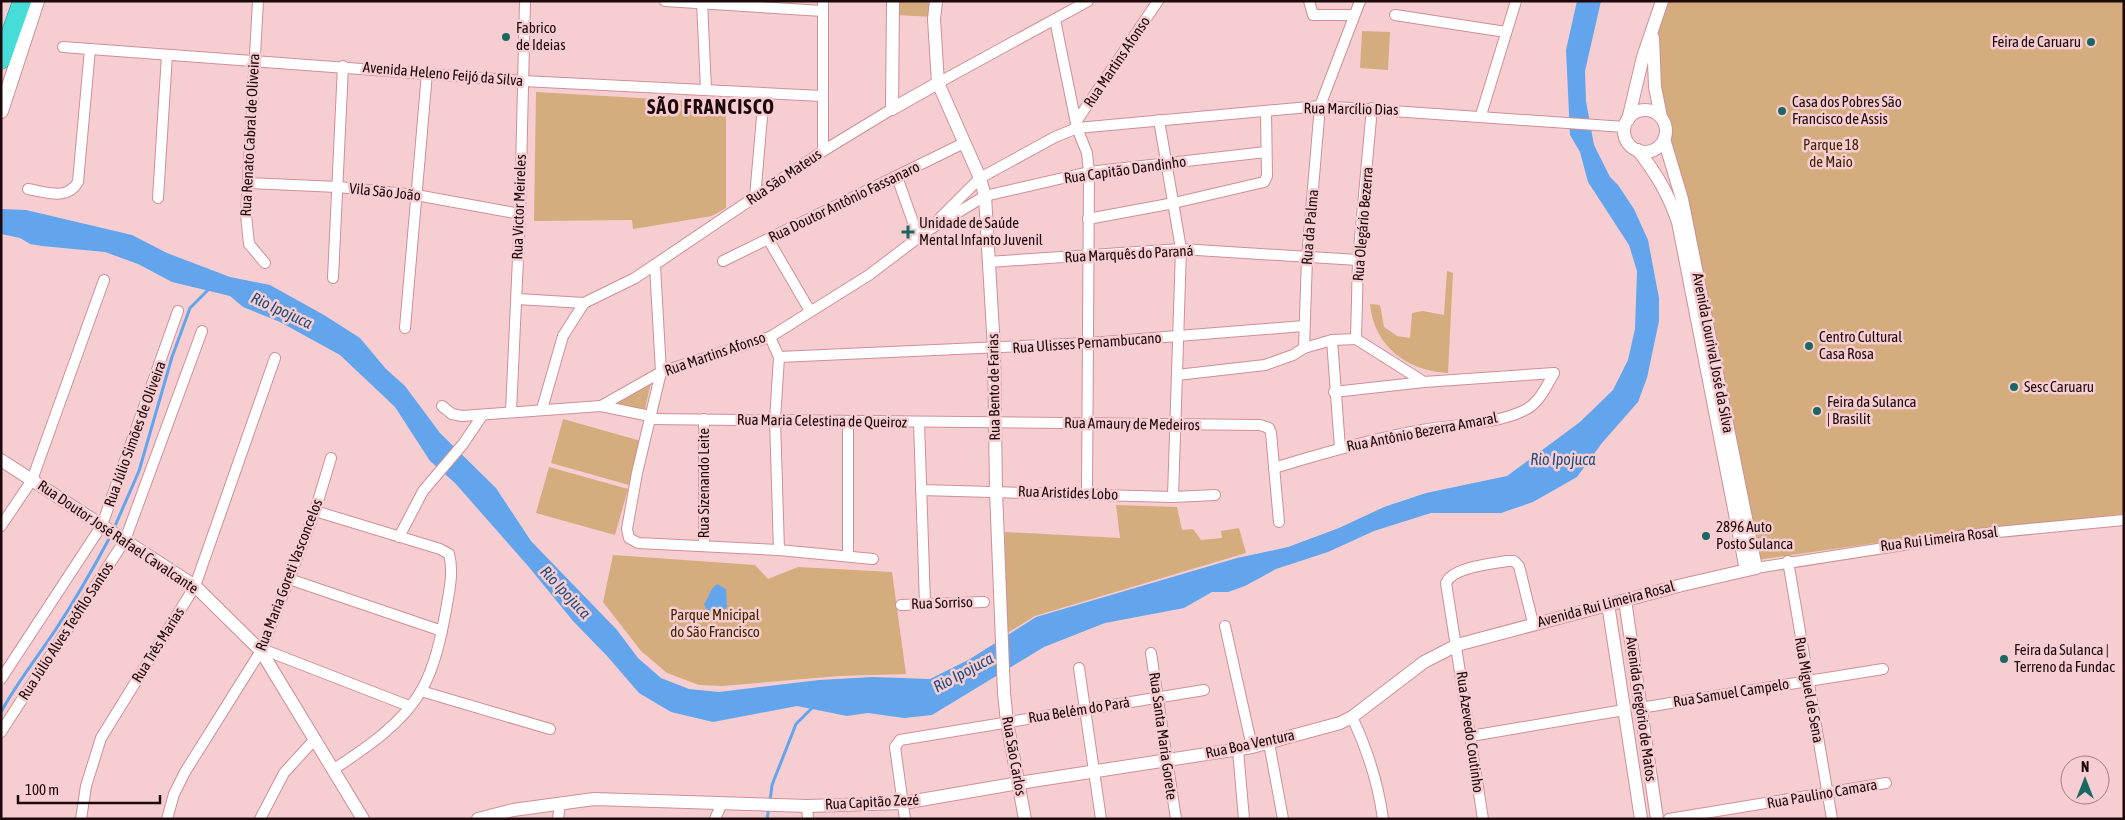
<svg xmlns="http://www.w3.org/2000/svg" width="2125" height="820" viewBox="0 0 2125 820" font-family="'Asap Condensed',sans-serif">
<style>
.green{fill:#d4ac7d}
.water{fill:#62a5ed}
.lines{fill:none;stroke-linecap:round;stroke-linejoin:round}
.stream{stroke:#62a5ed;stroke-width:3}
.minor-casing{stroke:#ce8f96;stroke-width:12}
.tertiary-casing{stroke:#ce8f96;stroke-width:14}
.secondary-casing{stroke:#ce8f96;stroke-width:16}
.trunk-casing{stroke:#198c8a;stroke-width:19}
.minor{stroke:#fff;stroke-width:10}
.tertiary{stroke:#fff;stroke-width:12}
.secondary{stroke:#fff;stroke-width:14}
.trunk{stroke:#46dcd8;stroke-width:18}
.poi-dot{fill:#1a6764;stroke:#f6ced2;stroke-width:2}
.labels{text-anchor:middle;stroke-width:5;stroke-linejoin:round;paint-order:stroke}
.poi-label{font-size:15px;fill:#1d080b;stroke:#f6ced2;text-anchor:start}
.street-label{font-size:15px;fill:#1d080b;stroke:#f6ced2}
.park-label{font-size:15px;fill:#3f2600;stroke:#f6ced2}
.water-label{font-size:16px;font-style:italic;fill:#1e4d7b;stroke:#f6ced2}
.district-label{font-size:20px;font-weight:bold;letter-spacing:1px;fill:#1d080b;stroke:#f6ced2}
</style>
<rect width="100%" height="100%" fill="#f6ced2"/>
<g class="green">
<polygon points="896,1 934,1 934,17 896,15"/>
<path d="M1669,1H2124V514L1910,538L1757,560L1663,102C1659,65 1651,36 1669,1Z"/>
<polygon points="1362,31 1390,32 1388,70 1360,68"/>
<polygon points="536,92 726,103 726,208 712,216 633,229 632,220 534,221"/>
<path d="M1447,271L1453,273L1448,373C1408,371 1374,347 1370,304L1380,305L1384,327L1397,336L1410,338L1412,313L1423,311L1444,315Z"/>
<polygon points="652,378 644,413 610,404"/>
<polygon points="563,419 641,441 629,485 551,463"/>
<polygon points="549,467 628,489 615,535 536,513"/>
<polygon points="1116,505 1177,507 1182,530 1193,529 1201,540 1222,538 1221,531 1239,528 1246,553 1035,616 1006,634 1005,532 1120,538"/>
<polygon points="613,555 755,565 768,579 798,567 892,572 906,674 839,676 722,686 699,685 667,673 641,651 603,602"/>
</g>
<g class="water">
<polygon points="1577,1 1601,1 1585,71 1586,101 1594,145 1610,177 1618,185 1634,209 1648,240 1659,298 1659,321 1647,378 1638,402 1602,443 1577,477 1533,502 1501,513 1431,513 1374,531 1328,552 1276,569 1245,586 1228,592 1212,592 1184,608 1105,623 1044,647 932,715 904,718 868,713 847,716 797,706 713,722 671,712 639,693 607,656 573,621 528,566 455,483 430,461 395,407 340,355 280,322 243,307 230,296 172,282 138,264 105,252 42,246 30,244 20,238 1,234 1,209 26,210 132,235 167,253 230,277 270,285 324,315 360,338 386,369 405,386 440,433 496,488 531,541 617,630 638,658 661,678 689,689 719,692 819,680 872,677 930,679 970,659 1036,617 1237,558 1288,547 1339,528 1384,507 1426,493 1507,476 1580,422 1613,390 1628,360 1635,329 1637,271 1629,245 1588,182 1580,152 1570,135 1566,50"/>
<path d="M717,584L726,589L727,607L724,610L716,614L707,611L704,604C710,596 709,590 717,584Z"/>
</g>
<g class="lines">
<g class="stream">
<polyline points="115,526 139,471 172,357 190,308 208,290"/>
<path d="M1,712C16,684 36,659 54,632C74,602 93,569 110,537"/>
<polyline points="770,801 772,785 796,724 813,707"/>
<polyline points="767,819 769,807"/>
</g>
<g class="minor-casing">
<g id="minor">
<polyline points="258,1 246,215 249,244 265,263"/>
<polyline points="665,1 823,11"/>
<polyline points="702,1 706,90"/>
<polyline points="1309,1 1313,15 1353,15"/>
<polyline points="1395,15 1506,32"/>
<polyline points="1055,20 1077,128 1087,153 1089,172 1087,494"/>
<polyline points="63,47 523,81 822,96"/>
<polyline points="938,83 1088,1"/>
<polyline points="1481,115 1516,1"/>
<polyline points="1159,120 1181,249 1173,497"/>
<polyline points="1076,122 1158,1"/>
<polyline points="823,151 823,1"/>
<polyline points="897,177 918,236"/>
<polyline points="249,183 338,187 416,195 520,214"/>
<path d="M28,189C46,192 67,201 78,182L90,49"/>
<polyline points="755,197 764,94"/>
<polyline points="158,198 167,55"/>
<polyline points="939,219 980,178 1055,137 1077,128 1320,106 1625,127"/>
<polyline points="1088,219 1174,203 1264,182 1267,176 1266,111"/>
<polyline points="768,239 810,311"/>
<polyline points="723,261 964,143"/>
<polyline points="988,262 1181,249 1358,260"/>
<polyline points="655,266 661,372 637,473 627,529 629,538 638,543 779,550 873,559"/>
<polyline points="333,278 343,66"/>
<polyline points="517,299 584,303"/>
<polyline points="405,328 427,73"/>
<polyline points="770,337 779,357 775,420 779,550"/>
<polyline points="1356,339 1358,260 1372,108"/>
<polyline points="1356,339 1424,382"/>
<polyline points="1332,340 1340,448"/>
<polyline points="1304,348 1307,258 1320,106 1360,1"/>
<polyline points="779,357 1090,343 1304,326"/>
<polyline points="1177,375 1265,365 1293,355 1304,348 1332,340 1356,339"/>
<polyline points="1334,392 1424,382 1554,373"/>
<polyline points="442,406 452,414 462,416 601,406 661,372 770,337 869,275 927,231 985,196 1089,172 1266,152"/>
<polyline points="601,406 650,416"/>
<polyline points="542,409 563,336 584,303 635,278 823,151 892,109"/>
<polyline points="511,412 520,214 525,1"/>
<polyline points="649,419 1260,425 1269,428 1271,433 1279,522"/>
<polyline points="848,421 848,555"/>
<polyline points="919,422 925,604"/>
<path d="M1274,468C1323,453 1371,439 1422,430C1454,424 1493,425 1523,411C1539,404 1546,387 1554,373"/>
<polyline points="921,490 1173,497 1215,495"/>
<path d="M315,511L440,549L449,554C454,573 449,591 446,610C441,637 435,667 421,691C402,724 366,748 334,769"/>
<polyline points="1,526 32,480 104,280"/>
<polyline points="399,537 423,491 463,444 482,416"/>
<polyline points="704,546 704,419"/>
<polyline points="1788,561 1832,819"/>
<polyline points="1756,568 1967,535 2124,520"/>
<polyline points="289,579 442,631"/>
<polyline points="901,605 984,602"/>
<polyline points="1225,626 1252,747"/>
<polyline points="262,649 409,706"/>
<polyline points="1151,653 1176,819"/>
<polyline points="1079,668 1101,819"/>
<polyline points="1,679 102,525 178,311"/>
<polyline points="421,691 550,729"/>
<polyline points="1640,708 1883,669"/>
<path d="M1352,717C1368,751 1378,782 1383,819"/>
<polyline points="1,732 125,540 202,331"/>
<polyline points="1471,736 1624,710"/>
<polyline points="1269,743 1283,819"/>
<polyline points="1238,750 1244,819"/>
<polyline points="807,806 808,819"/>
<polyline points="81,819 86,786 101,738 195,586 275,358"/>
<polyline points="167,819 174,794 185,772 262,649 315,511 331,458"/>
<polyline points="260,819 284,773 315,739"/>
<polyline points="558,819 560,804"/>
<polyline points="715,819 722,803"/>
<polyline points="905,819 895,747 900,740 1204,690"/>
<path d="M1483,819L1446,583C1453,567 1491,564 1507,561H1514L1519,566L1533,623"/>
<polyline points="1669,819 1886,783"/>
</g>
</g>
<g class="tertiary-casing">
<g id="tertiary">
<polyline points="936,1 934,19 938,83 980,178 985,196 994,349 996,491 1004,693 1007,722 1025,819"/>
<polyline points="1653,38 1655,87 1661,117"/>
<polyline points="892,109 893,1"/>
<polyline points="892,109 938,83"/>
<circle cx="1645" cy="131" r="21"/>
<polyline points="1628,120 1643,57 1662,1"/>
<path d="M1638,150C1657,175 1668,193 1678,222L1746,570"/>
<polyline points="1,460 195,586 261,651 363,819"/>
<polyline points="1625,600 1657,819"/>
<polyline points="1608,604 1641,819"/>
<polyline points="478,819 513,810 594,799 807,806 903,803 1019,783 1252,747 1340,723 1352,717 1424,662 1457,645 1682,585 1756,568 1682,199 1664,139"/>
</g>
</g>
<g class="secondary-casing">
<polyline id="secondary" points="1,111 37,1"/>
</g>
<g class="trunk-casing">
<polyline id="trunk" points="1,60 22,1"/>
</g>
<use href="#minor" class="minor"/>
<use href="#tertiary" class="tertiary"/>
<use href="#secondary" class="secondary"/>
<use href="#trunk" class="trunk"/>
</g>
<g class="poi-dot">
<circle cx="506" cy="37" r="5"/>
<circle cx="2091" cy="42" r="5"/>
<circle cx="1782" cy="111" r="5"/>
<path d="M905.5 224.5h5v5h5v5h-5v5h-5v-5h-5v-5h5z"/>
<circle cx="1809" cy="346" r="5"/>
<circle cx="2014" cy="387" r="5"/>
<circle cx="1817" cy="411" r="5"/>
<circle cx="1706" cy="536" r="5"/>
<circle cx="2004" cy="659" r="5"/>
</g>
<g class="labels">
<g class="poi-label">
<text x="516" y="33">Fabrico<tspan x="516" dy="17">de Ideias</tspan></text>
<text x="2081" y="47" text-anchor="end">Feira de Caruaru</text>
<text x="1792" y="107">Casa dos Pobres São<tspan x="1792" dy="17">Francisco de Assis</tspan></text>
<text x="919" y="228">Unidade de Saúde<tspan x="919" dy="17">Mental Infanto Juvenil</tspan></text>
<text x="1819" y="342">Centro Cultural<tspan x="1819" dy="17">Casa Rosa</tspan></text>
<text x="2024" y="392">Sesc Caruaru</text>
<text x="1827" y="407">Feira da Sulanca<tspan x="1827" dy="17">| Brasilit</tspan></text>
<text x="1716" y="532">2896 Auto<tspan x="1716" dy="17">Posto Sulanca</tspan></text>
<text x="2014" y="655">Feira da Sulanca |<tspan x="2014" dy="17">Terreno da Fundac</tspan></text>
</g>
<g class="street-label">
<text transform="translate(1117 62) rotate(-56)" y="5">Rua Martins Afonso</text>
<text transform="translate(443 74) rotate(5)" y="5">Avenida Heleno Feijó da Silva</text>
<text transform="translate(1351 109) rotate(1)" y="5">Rua Marcílio Dias</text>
<text transform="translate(250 135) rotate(-87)" y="5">Rua Renato Cabral de Oliveira</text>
<text transform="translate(1125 170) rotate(-8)" y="5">Rua Capitão Dandinho</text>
<text transform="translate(784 177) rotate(-34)" y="5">Rua São Mateus</text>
<text transform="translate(385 192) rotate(6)" y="5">Vila São João</text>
<text transform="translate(844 202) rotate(-26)" y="5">Rua Doutor Antônio Fassanaro</text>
<text transform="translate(519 207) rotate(-88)" y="5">Rua Victor Meireles</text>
<text transform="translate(1363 224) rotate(-85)" y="5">Rua Olegário Bezerra</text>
<text transform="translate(1310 227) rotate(-85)" y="5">Rua da Palma</text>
<text transform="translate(1129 254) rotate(-3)" y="5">Rua Marquês do Paraná</text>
<text transform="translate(1087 343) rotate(-4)" y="5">Rua Ulisses Pernambucano</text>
<text transform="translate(1713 353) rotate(79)" y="5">Avenida Lourival José da Silva</text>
<text transform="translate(715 354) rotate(-19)" y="5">Rua Martins Afonso</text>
<text transform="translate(994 387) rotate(-91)" y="5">Rua Bento de Farias</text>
<text transform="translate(822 421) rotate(1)" y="5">Rua Maria Celestina de Queiroz</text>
<text transform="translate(1132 424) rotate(1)" y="5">Rua Amaury de Medeiros</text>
<text transform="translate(1422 432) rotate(-11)" y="5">Rua Antônio Bezerra Amaral</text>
<text transform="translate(135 434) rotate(-70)" y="5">Rua Júlio Simões de Oliveira</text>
<text transform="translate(704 483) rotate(-90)" y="5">Rua Sizenando Leite</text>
<text transform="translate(1068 493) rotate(2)" y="5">Rua Aristides Lobo</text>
<text transform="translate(118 537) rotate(34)" y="5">Rua Doutor José Rafael Cavalcante</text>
<text transform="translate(1939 539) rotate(-7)" y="5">Rua Rui Limeira Rosal</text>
<text transform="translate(289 575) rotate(-69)" y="5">Rua Maria Goreti Vasconcelos</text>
<text transform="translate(942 603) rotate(-2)" y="5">Rua Sorriso</text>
<text transform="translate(1606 604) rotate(-15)" y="5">Avenida Rui Limeira Rosal</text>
<text transform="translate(66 631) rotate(-57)" y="5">Rua Júlio Alves Teófilo Santos</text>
<text transform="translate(158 645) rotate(-58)" y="5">Rua Três Marias</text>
<text transform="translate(1809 690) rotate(80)" y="5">Rua Miguel de Sena</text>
<text transform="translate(1731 693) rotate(-9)" y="5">Rua Samuel Campelo</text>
<text transform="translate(1641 709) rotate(82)" y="5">Avenida Gregório de Matos</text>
<text transform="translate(1079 710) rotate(-9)" y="5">Rua Belém do Pará</text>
<text transform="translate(1470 732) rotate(82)" y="5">Rua Azevedo Coutinho</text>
<text transform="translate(1163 736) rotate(82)" y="5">Rua Santa Maria Gorete</text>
<text transform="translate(1250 744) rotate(-12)" y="5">Rua Boa Ventura</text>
<text transform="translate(1014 756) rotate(80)" y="5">Rua São Carlos</text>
<text transform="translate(1822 794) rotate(-10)" y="5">Rua Paulino Camara</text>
<text transform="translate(872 802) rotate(-3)" y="5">Rua Capitão Zezé</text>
</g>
<g class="park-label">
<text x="1831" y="150">Parque 18<tspan x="1831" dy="17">de Maio</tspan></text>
<text x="715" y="620">Parque Mnicipal<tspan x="715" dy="17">do São Francisco</tspan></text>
</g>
<g class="water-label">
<text transform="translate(282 310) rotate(25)" y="6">Rio Ipojuca</text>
<text x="1563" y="465">Rio Ipojuca</text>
<text transform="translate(566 592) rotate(47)" y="6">Rio Ipojuca</text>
<text transform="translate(963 672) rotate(-28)" y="6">Rio Ipojuca</text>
</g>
<g class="district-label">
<text x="711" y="114">SÃO FRANCISCO</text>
</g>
</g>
<rect width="2125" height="820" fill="none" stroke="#1d080b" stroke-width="5"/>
<g transform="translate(2085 780)"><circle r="24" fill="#f6ced2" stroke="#9f7f82"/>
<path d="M0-4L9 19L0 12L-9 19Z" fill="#1a6764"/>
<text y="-8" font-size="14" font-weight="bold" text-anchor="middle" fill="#1d080b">N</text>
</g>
<path d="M18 795v8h142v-8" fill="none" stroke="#1d080b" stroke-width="2.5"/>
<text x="25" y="795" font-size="15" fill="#1d080b" stroke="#f6ced2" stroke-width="4" paint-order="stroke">100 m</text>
</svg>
